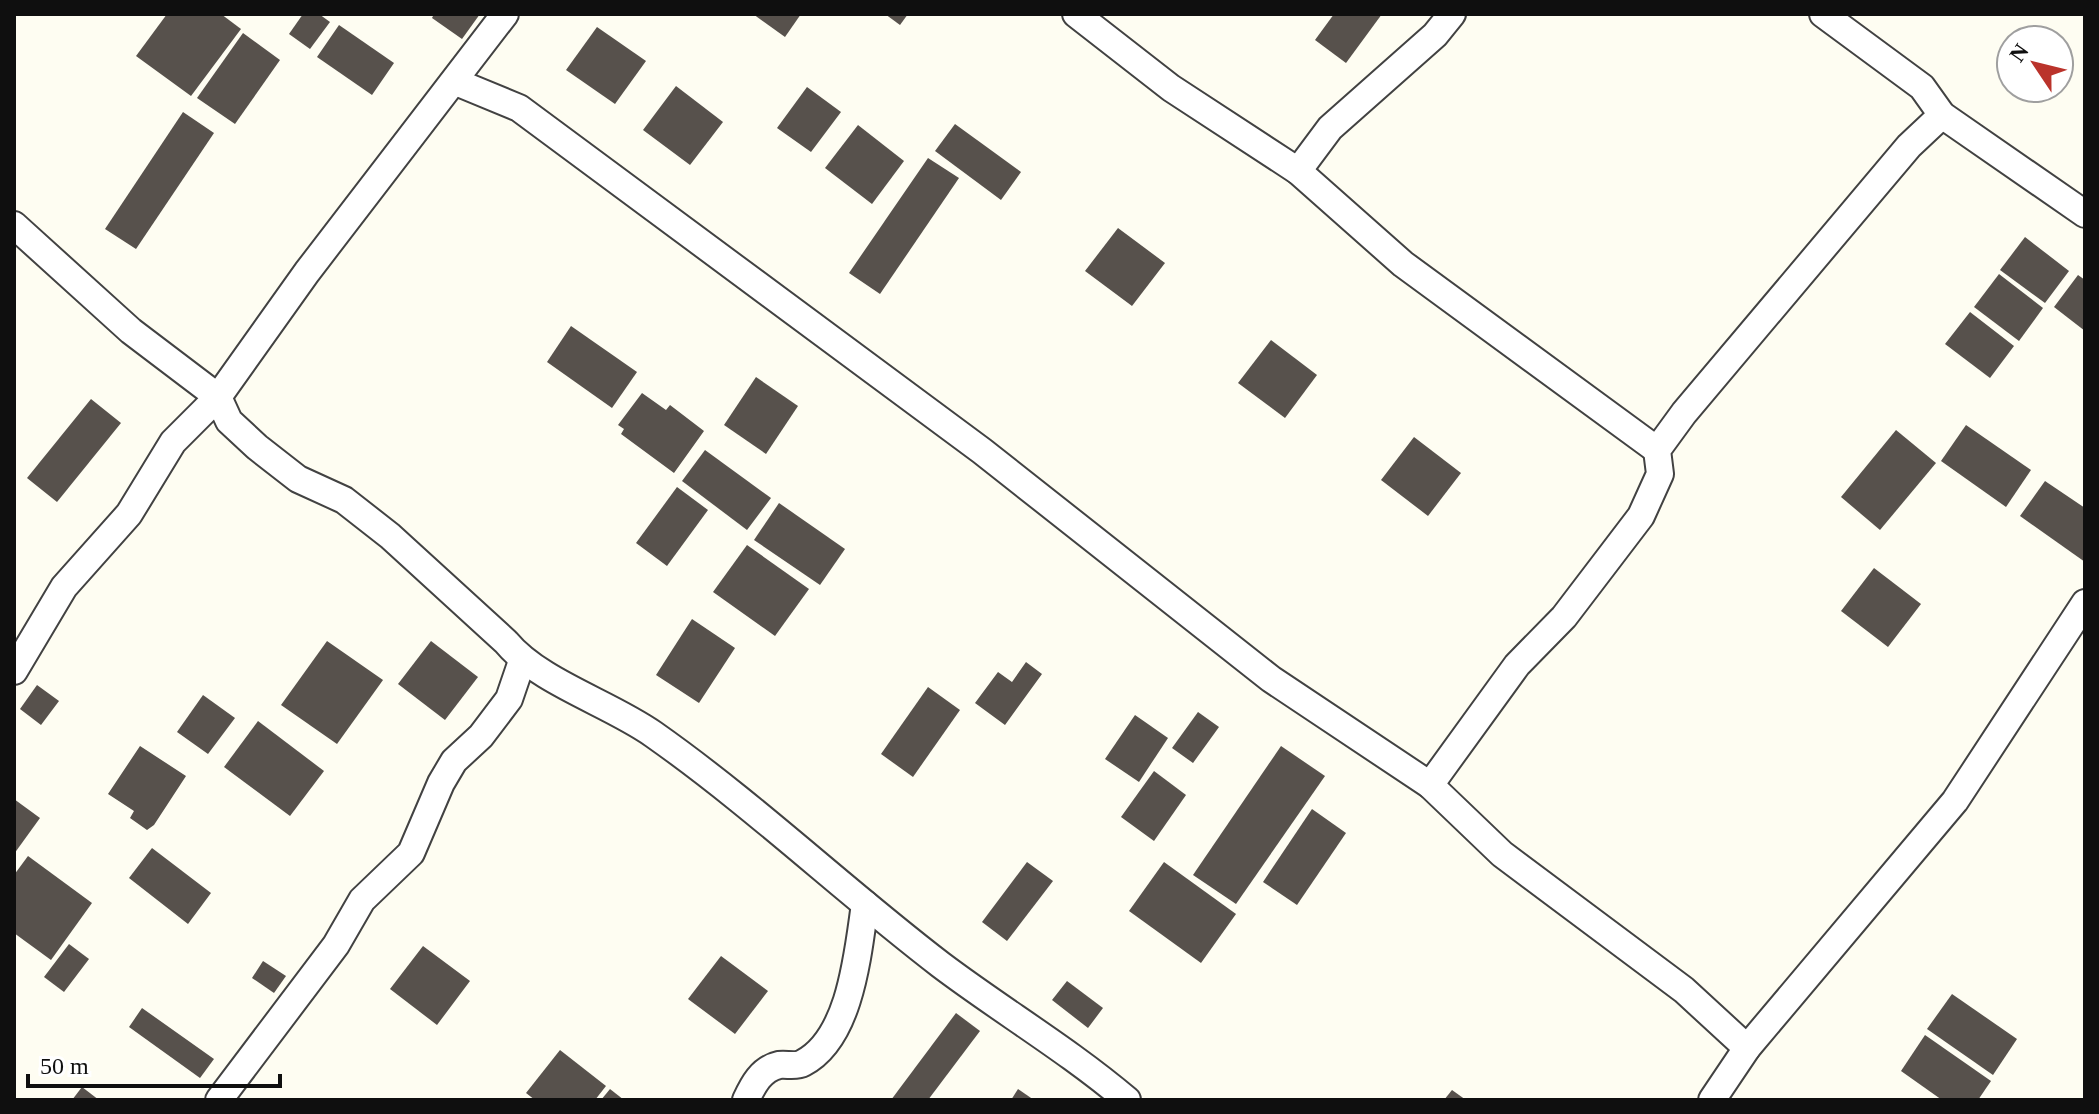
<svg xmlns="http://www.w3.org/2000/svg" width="2099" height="1114" viewBox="0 0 2099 1114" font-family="'Times New Roman',serif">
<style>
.building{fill:#57514c}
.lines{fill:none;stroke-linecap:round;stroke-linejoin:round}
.minor-casing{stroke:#424242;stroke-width:30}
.minor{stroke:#fff;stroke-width:26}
</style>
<rect width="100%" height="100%" fill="#fefdf2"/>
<g class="building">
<polygon points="167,14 221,14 241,29 191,96 136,56"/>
<polygon points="303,14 319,14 330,22 310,49 289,34"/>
<polygon points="434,14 480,14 462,39 432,18"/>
<polygon points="753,14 801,14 785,37"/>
<polygon points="885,14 908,14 900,25"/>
<polygon points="1334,14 1382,14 1346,63 1315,40"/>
<polygon points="339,25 394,63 372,95 317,57"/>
<polygon points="597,27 646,61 615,104 566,70"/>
<polygon points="243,33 280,60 235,124 197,98"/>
<polygon points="676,86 723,122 690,165 643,130"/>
<polygon points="807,87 841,112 811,152 777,128"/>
<polygon points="183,112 214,133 136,249 105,229"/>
<polygon points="955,124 1021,172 1001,200 935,151"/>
<polygon points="858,125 904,161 872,204 825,168"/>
<polygon points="928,158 959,178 880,294 849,273"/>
<polygon points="1118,228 1165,263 1132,306 1085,271"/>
<polygon points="2025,237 2069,271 2045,303 2000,270"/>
<polygon points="1999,274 2043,308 2019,341 1974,307"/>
<polygon points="2078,275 2085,280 2085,331 2054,307"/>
<polygon points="1970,312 2014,346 1990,378 1945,344"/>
<polygon points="571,326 637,372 612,408 547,362"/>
<polygon points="1271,340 1317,375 1285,418 1238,383"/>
<polygon points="756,377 798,406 766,454 724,425"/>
<polygon points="642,393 666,410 670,405 704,431 674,473 621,434 624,429 618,425"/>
<polygon points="91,399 121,423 57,502 27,478"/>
<polygon points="1966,425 2031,470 2006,507 1941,461"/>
<polygon points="1896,430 1936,463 1880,530 1841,497"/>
<polygon points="1414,437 1461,473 1428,516 1381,480"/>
<polygon points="705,450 771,498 747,530 682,481"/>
<polygon points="2045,481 2085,508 2085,562 2020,516"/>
<polygon points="677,487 708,510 667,566 636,543"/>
<polygon points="779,503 845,549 820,585 754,540"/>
<polygon points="747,545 809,589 775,636 713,592"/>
<polygon points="1874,568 1921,604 1888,647 1841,611"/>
<polygon points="692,619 735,648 699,703 656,675"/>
<polygon points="327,641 383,680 337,744 281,705"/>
<polygon points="431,641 478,677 445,720 398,684"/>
<polygon points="1026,662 1042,674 1005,725 975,703 998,672 1012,682"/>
<polygon points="37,685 59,701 41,725 20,709"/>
<polygon points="928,687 960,710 913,777 881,754"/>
<polygon points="203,695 235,718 208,754 177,732"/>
<polygon points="1198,712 1219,727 1193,763 1172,748"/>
<polygon points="1135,715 1168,738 1139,782 1105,759"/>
<polygon points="258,721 324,771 290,816 224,767"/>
<polygon points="140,746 186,776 154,825 147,830 130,818 134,811 108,794"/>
<polygon points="1281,746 1325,776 1236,904 1193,875"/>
<polygon points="1154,771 1186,795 1154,841 1121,817"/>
<polygon points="14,799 40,818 14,854"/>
<polygon points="1312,809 1346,833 1297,905 1263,882"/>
<polygon points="152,848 211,893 188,924 129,878"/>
<polygon points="28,856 92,903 51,960 14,933 14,875"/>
<polygon points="1027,862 1053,881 1007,941 982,922"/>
<polygon points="1164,862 1236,914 1201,963 1129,911"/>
<polygon points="69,944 89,959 64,992 44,977"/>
<polygon points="423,946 470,981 437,1025 390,989"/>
<polygon points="721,956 768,991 735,1034 688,999"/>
<polygon points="263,961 286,976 274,993 252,978"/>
<polygon points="1067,981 1103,1008 1088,1028 1052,1000"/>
<polygon points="1952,994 2017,1039 1993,1075 1927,1029"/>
<polygon points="142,1008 214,1059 200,1078 129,1027"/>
<polygon points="956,1013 980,1031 928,1100 891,1100"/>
<polygon points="1925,1035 1991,1081 1978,1100 1942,1100 1901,1071"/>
<polygon points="560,1050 606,1086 595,1100 535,1100 526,1093"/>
<polygon points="82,1087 99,1100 72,1100"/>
<polygon points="610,1089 624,1100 601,1100"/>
<polygon points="1018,1089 1034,1100 1011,1100"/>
<polygon points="1452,1090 1466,1100 1444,1100"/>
</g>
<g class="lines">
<g class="minor-casing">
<g id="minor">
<polyline points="1076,14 1171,88 1298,171 1403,264 1657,450"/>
<polyline points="1823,14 1922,87 1942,115 2085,214"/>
<polyline points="456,82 519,108 982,451 1271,679 1430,785 1502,854 1684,990 1747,1048"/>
<polyline points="1298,171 1330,128 1435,35 1452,14"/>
<path d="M14,225L131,331L218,397L229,421L257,447L298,479L344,500L390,536L506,642C539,682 609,703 653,734C754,805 843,890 941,965C1002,1011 1068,1050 1127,1100"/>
<polyline points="14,671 64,587 129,514 173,442 218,397 307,272 505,14"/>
<polyline points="1430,785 1517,665 1564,617 1641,516 1660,474 1657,450 1684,413 1909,146 1942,115"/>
<polyline points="219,1100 336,945 362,900 411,853 441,783 454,761 481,736 509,699 522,661"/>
<path d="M746,1100C753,1085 761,1069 779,1065C787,1064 796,1067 803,1063C851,1038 858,952 865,904"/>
<polyline points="1712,1100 1747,1048 1955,801 2085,603"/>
</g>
</g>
<use href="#minor" class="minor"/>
</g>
<rect width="2099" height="1114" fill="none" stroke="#0f0f0f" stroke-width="32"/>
<g transform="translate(2035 64) rotate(305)"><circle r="38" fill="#ffffff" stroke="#9f9f9f" stroke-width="2"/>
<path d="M0-6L14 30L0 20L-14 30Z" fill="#ba332b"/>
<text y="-12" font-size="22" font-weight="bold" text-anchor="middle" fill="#0f0f0f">N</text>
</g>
<path d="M28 1074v12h252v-12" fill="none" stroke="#0f0f0f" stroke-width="4"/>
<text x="40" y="1074" font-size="24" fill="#0f0f0f" stroke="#ffffff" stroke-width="6" paint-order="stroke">50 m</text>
</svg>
